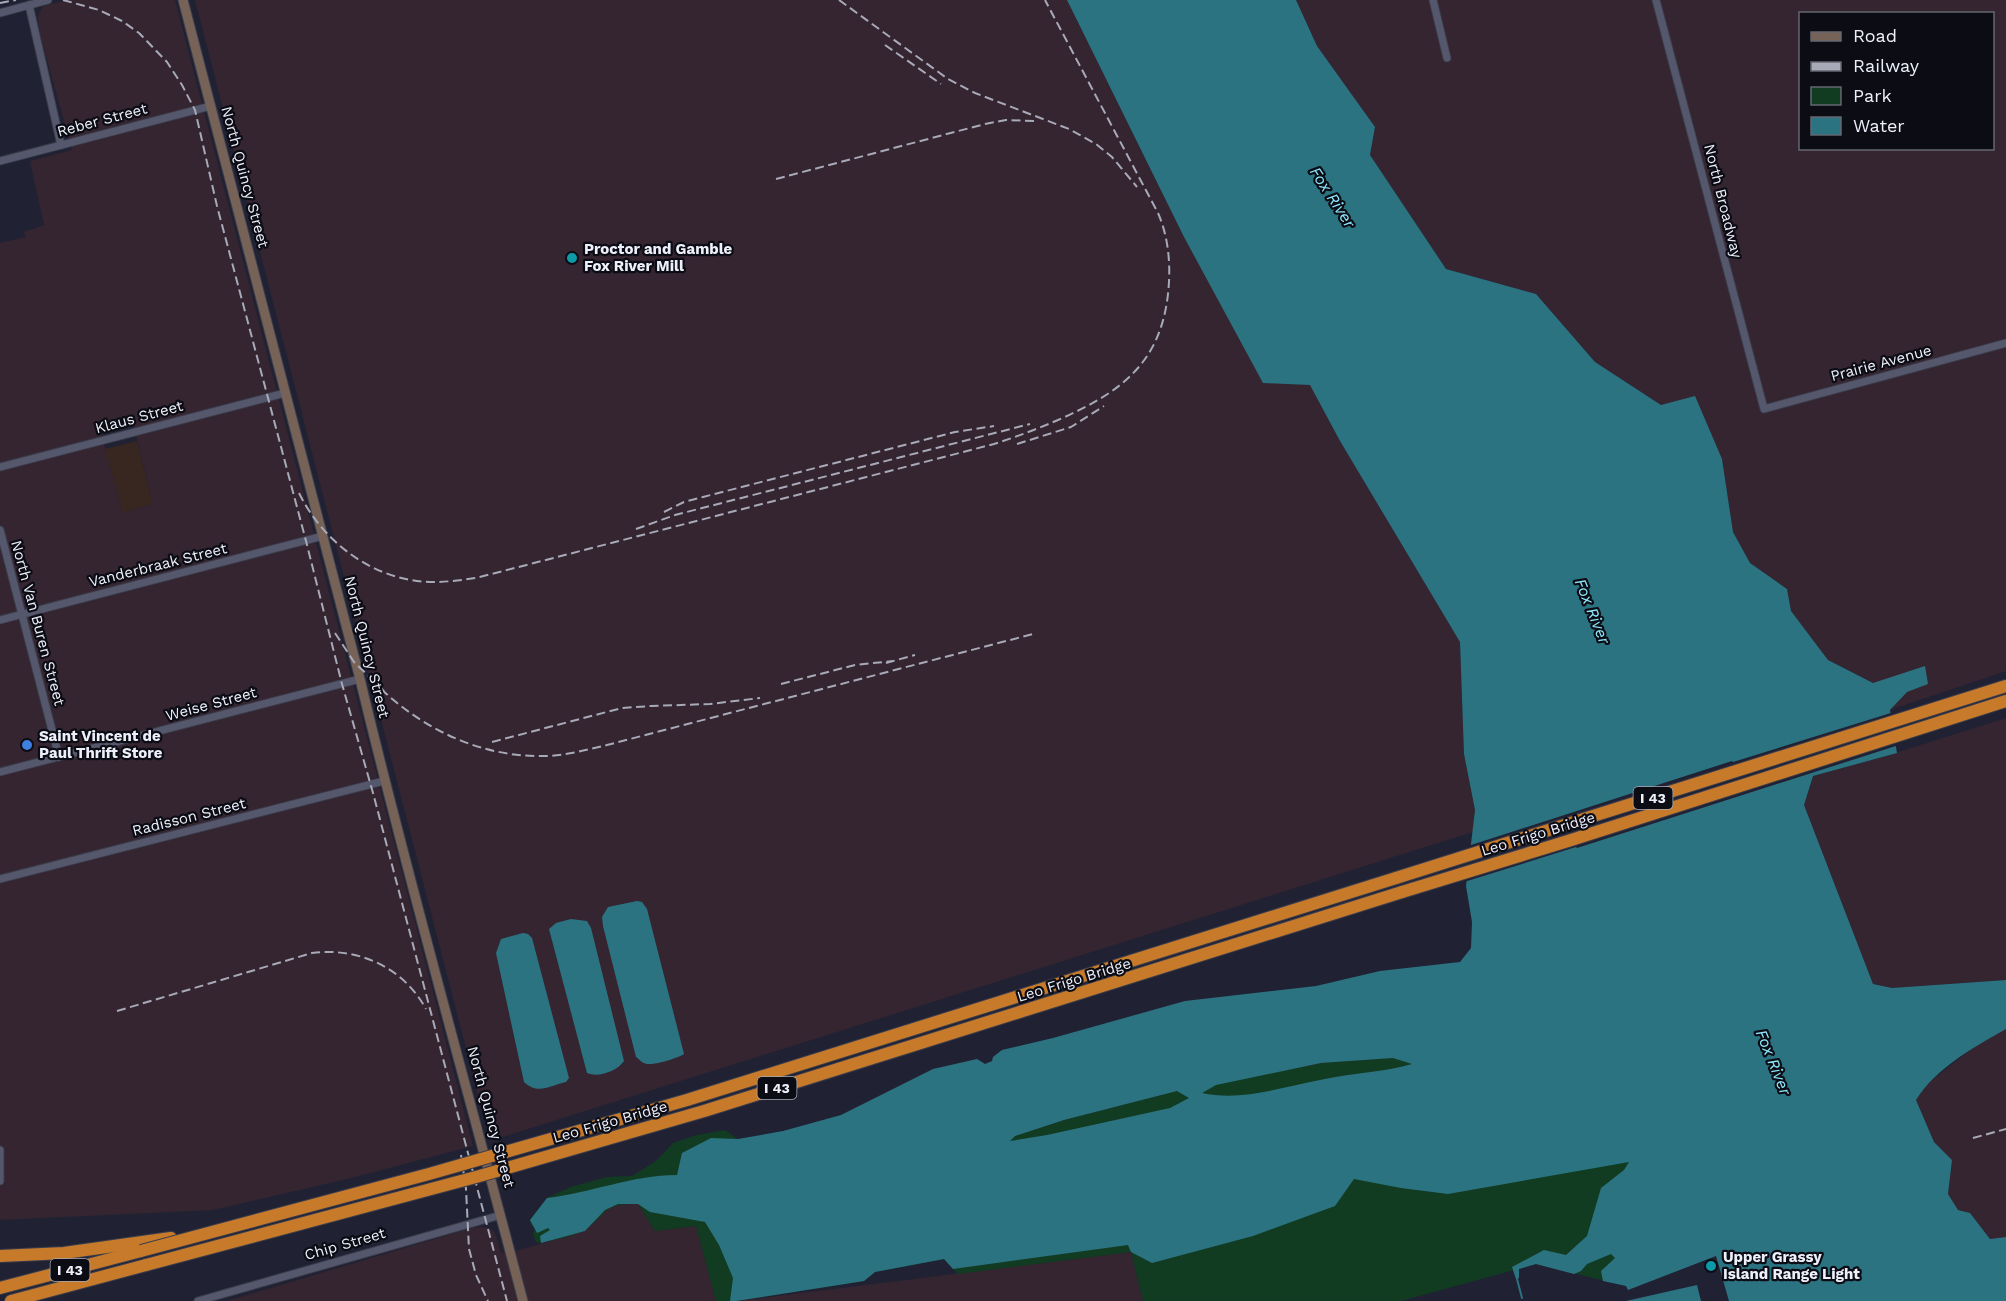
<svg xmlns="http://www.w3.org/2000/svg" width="2006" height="1301" viewBox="0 0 2006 1301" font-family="'Work Sans',sans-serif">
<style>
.commercial{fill:#382620}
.industrial{fill:#342531;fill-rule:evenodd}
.green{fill:#113c22}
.water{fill:#2c7382;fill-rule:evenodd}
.pier{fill:#202233}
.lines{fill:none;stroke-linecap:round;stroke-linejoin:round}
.stream{stroke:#2c7382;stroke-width:2}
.street-casing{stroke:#3c3d4c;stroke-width:9}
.secondary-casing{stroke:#3c3d4c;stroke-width:11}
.highway-casing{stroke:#3c3d4c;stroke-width:14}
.street{stroke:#55586c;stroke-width:7}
.secondary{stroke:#776258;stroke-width:9}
.highway{stroke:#c77b2a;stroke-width:12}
.rail{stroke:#a8aab8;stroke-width:2;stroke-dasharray:9 4.5;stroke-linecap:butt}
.highway-bridge-casing{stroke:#3c3d4c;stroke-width:14;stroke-linecap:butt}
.highway-bridge{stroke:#c77b2a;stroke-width:12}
.culture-dot{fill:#0f9aa8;stroke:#0b0c14;stroke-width:2}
.shop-dot{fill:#3f7fe0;stroke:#0b0c14;stroke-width:2}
.labels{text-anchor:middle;stroke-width:4.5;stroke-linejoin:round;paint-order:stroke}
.shield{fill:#0b0c14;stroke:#a9abb6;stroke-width:1.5}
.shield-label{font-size:14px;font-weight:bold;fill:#edeffb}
.street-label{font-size:15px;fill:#edeffb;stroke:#0b0c14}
.poi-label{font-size:15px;font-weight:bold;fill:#edeffb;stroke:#0b0c14;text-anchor:start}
.water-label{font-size:16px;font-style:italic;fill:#8ce7fd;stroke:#0b0c14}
</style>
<rect width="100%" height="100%" fill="#202233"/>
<polygon class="commercial" points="137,441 153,504 122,513 105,449"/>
<g class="industrial">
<path d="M68,0H175L473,1146L351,1178L213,1210L0,1220V243L26,237L24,232L44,225L30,161L72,150L40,34L38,16L43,6ZM133,423L153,504L122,513L101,432Z"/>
<polygon points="195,0 1067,0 1184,237 1310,384 1340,441 1460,642 1464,754 1475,810 1473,832 490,1141"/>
<path d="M1296,0H2006V671L1890,710L1907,691L1928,684L1873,683L1828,660L1791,611L1787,589L1750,563L1733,532L1722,459L1661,405L1595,362L1536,294L1446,269L1370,155L1375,127L1317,46ZM1800,14H1992V148H1800Z"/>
<polygon points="2006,718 2006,980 1892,988 1873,984 1804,805 1813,776 1889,755"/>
<polygon points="2006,1029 2006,1237 1990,1239 1970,1213 1958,1210 1948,1194 1952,1160 1934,1142 1916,1100 1926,1085 1974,1047"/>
<polygon points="618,1204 638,1204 655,1231 696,1226 716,1300 720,1301 227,1301 472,1228 484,1227 493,1230 497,1238 501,1253 519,1250 585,1231 605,1210"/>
<polygon points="1131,1252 1143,1301 737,1301"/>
</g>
<path class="green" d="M1464,1032L1629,1162L1626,1286L1536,1264L1401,1301H1143L1131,1252L958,1274L944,1259L875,1272L864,1281L736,1301H716L696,1226L655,1231L638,1204C601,1204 611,1211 586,1229C577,1236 553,1240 541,1243L536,1242L533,1234L535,1228L531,1225L530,1220L547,1198L571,1187L607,1177L632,1176L656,1161L673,1143L697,1135L725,1130L738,1139L1015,1136L1064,1120L1177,1091L1321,1063L1393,1058Z"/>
<g class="water">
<path d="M1067,0H1296L1317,46L1375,127L1370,155L1446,269L1536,294L1595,362L1661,405L1695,396L1722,459L1733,532L1750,563L1787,589L1791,611L1828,660L1873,683L1925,666L1928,684L1907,692L1890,710L1897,753L1813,776L1804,805L1873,984L1892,988L2006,980V1029C1974,1047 1936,1068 1916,1100L1934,1142L1952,1160L1948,1194L1958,1210L1970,1213L1990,1239L2006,1237V1301H1729L1716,1256L1628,1290L1626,1286L1603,1281L1601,1271L1615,1258L1611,1254L1587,1264L1581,1271L1574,1274L1536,1264L1519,1269V1278L1516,1279L1512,1267L1544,1250L1566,1255L1587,1236L1601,1188L1624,1170L1629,1162L1448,1194L1401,1188L1354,1179L1335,1206L1253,1236L1152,1263L1131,1252L1128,1245L953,1269L944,1259L875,1272L864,1281L736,1301H730L733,1278L719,1245L705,1222L650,1212L638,1204H618L605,1210L585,1231L541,1243L540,1236L550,1230L548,1228L537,1233L530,1220L547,1198C591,1193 632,1175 677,1175L682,1153L711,1138L738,1139L783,1131L841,1115L933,1069L977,1059L985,1064L992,1061L993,1057L1002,1050L1053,1038L1185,1001L1316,986L1380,971L1460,962L1471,948L1472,922L1466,886L1475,810L1464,754L1460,642L1340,441L1310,385L1263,383L1184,237ZM1393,1058L1412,1064C1384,1072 1353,1073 1325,1079C1285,1086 1243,1102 1202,1093L1216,1085L1321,1063ZM1177,1091L1189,1098L1170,1108L1047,1135L1010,1141L1015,1136L1064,1120Z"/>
<path d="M637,901L642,902L647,909L684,1054C678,1058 651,1067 644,1063C642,1063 638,1058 636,1057L603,926L602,917L608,907Z"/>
<path d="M571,919L587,921L591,928L624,1061C617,1071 599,1078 587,1073L549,929L556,923Z"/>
<path d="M523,933L528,934L532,938L569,1078L566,1082C549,1086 538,1095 524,1082L496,953L501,939Z"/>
<polygon points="1697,1285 1701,1301 1626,1301"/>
</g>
<polygon class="pier" points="1894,712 1899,745 1577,848 1576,847 1464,882 1468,846 1732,761 1733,762"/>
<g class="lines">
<polyline class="stream" points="1517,1279 1522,1298"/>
<g class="street-casing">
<g id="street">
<polyline points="1433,0 1447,58"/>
<polyline points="1656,0 1764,409 2006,343"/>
<polyline points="29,5 61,145"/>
<polyline points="0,13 48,0"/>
<polyline points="0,161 211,106"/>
<polyline points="0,467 285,393"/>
<polyline points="0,530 59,757"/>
<polyline points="0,620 323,536"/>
<polyline points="0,772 360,679"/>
<polyline points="0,879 384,781"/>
<polyline points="0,1150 0,1181"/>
<polyline points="198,1301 501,1215"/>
</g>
</g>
<g class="secondary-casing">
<path id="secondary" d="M183,0L360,679C410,888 469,1094 523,1301"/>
</g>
<g class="highway-casing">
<g id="highway">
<polyline points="1396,878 2006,686"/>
<polyline points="1402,892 1568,841 2006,701"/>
<polyline points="0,1256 64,1253 171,1238"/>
<polyline points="0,1288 141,1251"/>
<polyline points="11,1301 146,1265"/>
</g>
</g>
<use href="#street" class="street"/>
<use href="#secondary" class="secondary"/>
<use href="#highway" class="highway"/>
<g class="rail">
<polyline points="63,0 99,10 122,21 139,33 167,62 182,85 195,110 217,206 306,541 342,684 373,793 507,1301"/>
<polyline points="839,0 948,79 975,93 1069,129 1096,144 1112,157 1137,187"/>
<polyline points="0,3 16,0"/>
<polyline points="885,45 941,84"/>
<polyline points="776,179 985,124 1006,120 1034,121"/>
<polyline points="1017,444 1071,427 1104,406"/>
<path d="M299,493C324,544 376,582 434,582C448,582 462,580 476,578L994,444C1016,437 1037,429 1058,420C1119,393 1160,365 1168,294C1171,267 1169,238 1158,213L1045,0"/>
<polyline points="664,512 684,502 703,497 955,432 994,426"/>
<polyline points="636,529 675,515 1030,424"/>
<polyline points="335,633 354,662 386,693"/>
<polyline points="886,663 915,655"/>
<polyline points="781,684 855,665 893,661"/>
<path d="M381,689C425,730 481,757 543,756C564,756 586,750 607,745L1033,634"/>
<polyline points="492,742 622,708 651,706 710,704 760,698"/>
<path d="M117,1011L312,953C358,947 403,967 426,1009"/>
<polyline points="1973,1138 2006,1129"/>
<polyline points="461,1155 466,1189 469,1249 476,1275 488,1301"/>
</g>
<g class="highway-bridge-casing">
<g id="highway-bridge">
<polyline points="141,1251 429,1174 687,1100 1396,878"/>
<polyline points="146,1265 476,1177 704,1111 1402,892"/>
</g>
</g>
<use href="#highway-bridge" class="highway-bridge"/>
</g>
<g class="culture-dot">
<circle cx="572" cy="258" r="6"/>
<circle cx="1711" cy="1266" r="6"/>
</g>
<circle class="shop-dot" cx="27" cy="745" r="6"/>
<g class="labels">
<g class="shield">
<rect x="1633.5" y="787" width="39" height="22" rx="4.5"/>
<rect x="757.5" y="1077" width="39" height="22" rx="4.5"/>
<rect x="50.5" y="1259" width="39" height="22" rx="4.5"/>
</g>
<g class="shield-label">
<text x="1653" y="803">I 43</text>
<text x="777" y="1093">I 43</text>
<text x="70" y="1275">I 43</text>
</g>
<g class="street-label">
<text transform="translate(102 120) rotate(-15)" y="5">Reber Street</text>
<text transform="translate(245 177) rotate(75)" y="5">North Quincy Street</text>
<text transform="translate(1723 201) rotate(76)" y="5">North Broadway</text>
<text transform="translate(1881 363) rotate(-15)" y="5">Prairie Avenue</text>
<text transform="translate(139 417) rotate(-15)" y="5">Klaus Street</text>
<text transform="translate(158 565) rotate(-14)" y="5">Vanderbraak Street</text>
<text transform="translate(38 623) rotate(75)" y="5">North Van Buren Street</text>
<text transform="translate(367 647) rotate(76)" y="5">North Quincy Street</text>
<text transform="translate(211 704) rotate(-15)" y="5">Weise Street</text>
<text transform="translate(189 817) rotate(-14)" y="5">Radisson Street</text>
<text transform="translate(1538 834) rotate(-17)" y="5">Leo Frigo Bridge</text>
<text transform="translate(1074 980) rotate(-17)" y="5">Leo Frigo Bridge</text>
<text transform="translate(491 1117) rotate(75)" y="5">North Quincy Street</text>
<text transform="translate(610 1122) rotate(-16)" y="5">Leo Frigo Bridge</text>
<text transform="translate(345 1244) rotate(-16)" y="5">Chip Street</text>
</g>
<g class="poi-label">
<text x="584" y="254">Proctor and Gamble<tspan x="584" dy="17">Fox River Mill</tspan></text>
<text x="39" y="741">Saint Vincent de<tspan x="39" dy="17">Paul Thrift Store</tspan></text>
<text x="1723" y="1262">Upper Grassy<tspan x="1723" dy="17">Island Range Light</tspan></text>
</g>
<g class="water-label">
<text transform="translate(1333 197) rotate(57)" y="6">Fox River</text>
<text transform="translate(1593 611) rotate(68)" y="6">Fox River</text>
<text transform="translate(1774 1062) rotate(68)" y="6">Fox River</text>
</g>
</g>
<rect x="1799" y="12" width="195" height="138" fill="#0b0c14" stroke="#656770" stroke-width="1.5"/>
<rect x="1811" y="32" width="30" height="9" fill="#776258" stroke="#656770" stroke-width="1.5"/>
<text x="1853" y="42" font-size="18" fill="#edeffb">Road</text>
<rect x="1811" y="62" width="30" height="9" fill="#a8aab8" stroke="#656770" stroke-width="1.5"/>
<text x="1853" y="72" font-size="18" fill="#edeffb">Railway</text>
<rect x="1811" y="87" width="30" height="18" fill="#113c22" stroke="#656770" stroke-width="1.5"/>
<text x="1853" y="102" font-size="18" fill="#edeffb">Park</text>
<rect x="1811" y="117" width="30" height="18" fill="#2c7382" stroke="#656770" stroke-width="1.5"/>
<text x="1853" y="132" font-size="18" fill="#edeffb">Water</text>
</svg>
